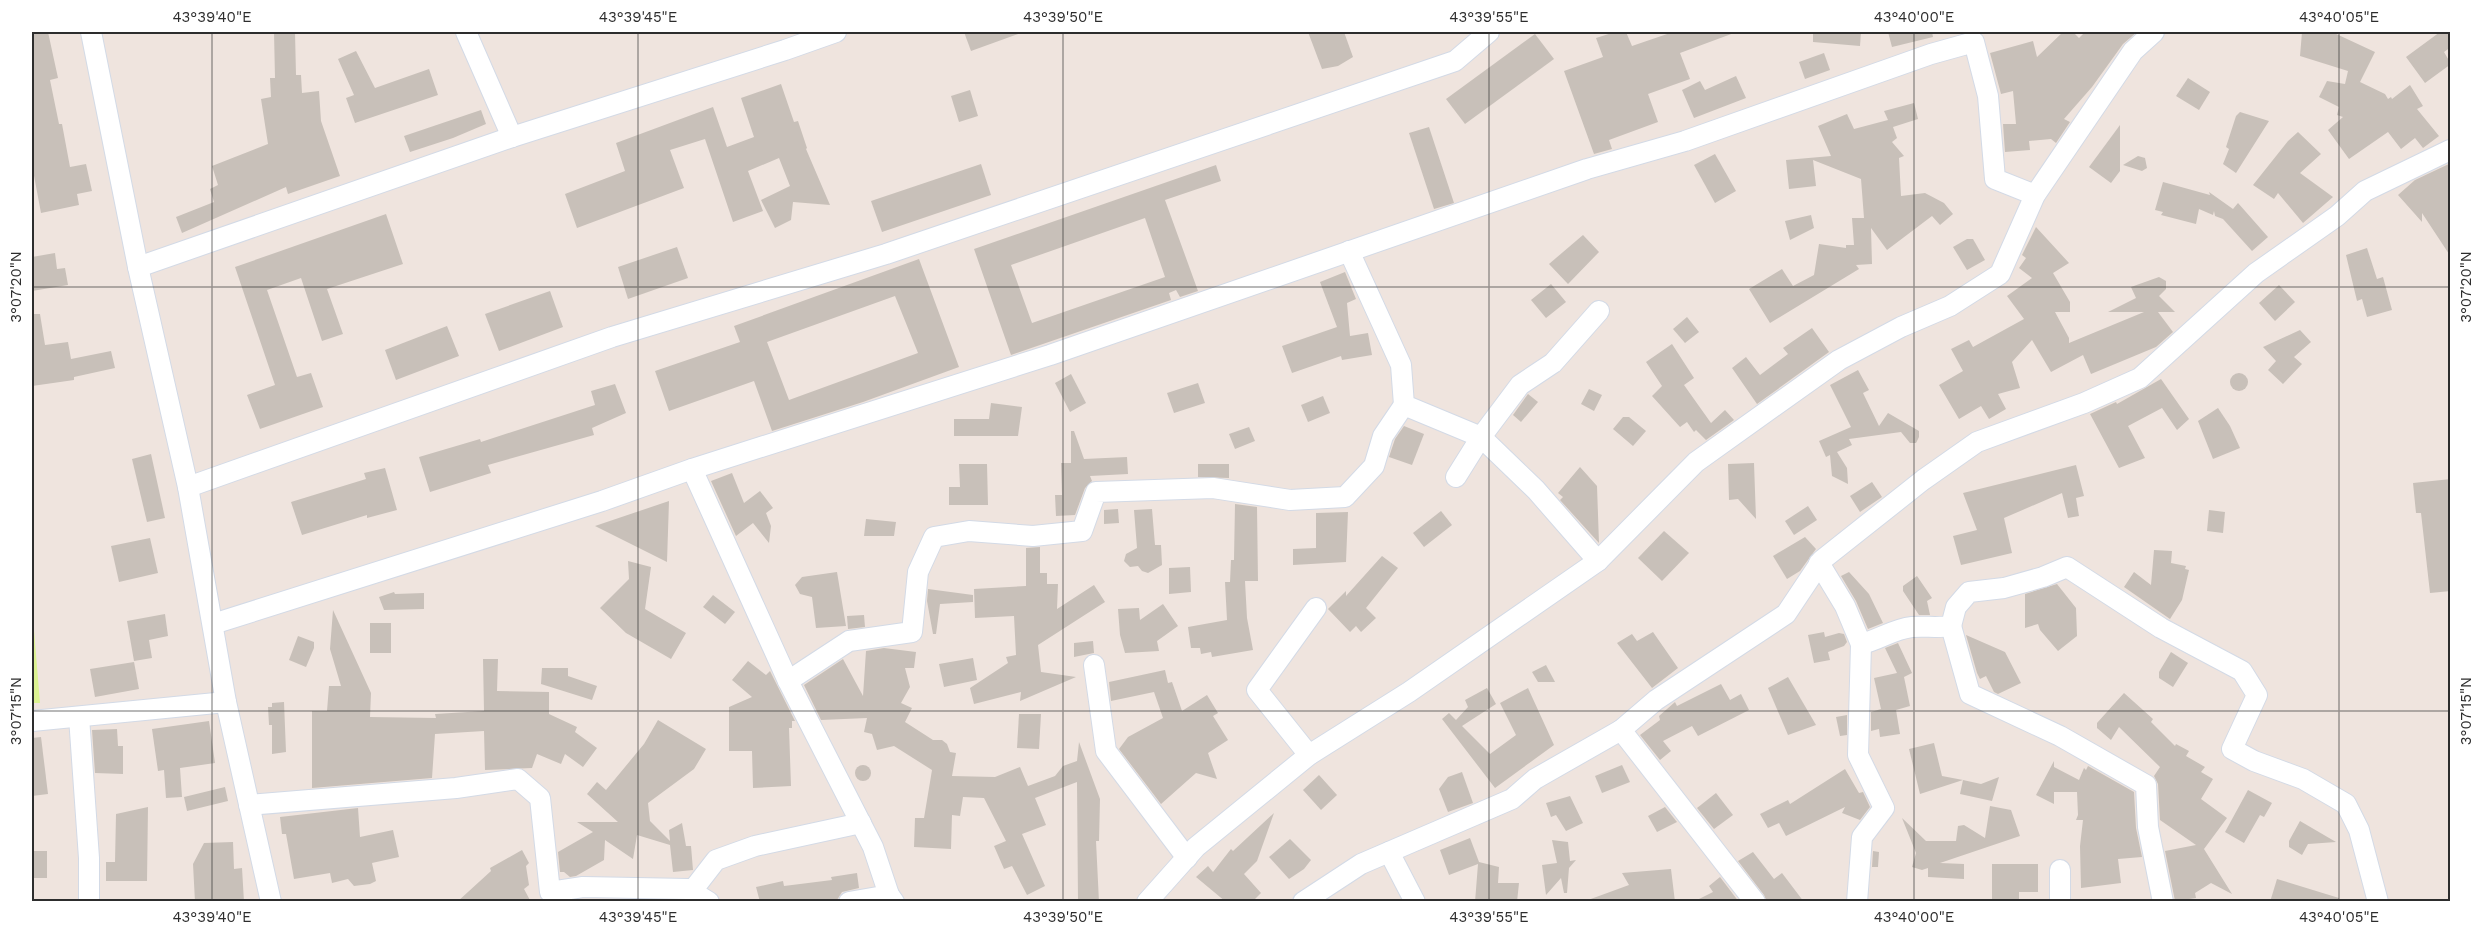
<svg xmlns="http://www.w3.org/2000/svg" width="2482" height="933" viewBox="0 0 2482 933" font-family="'Work Sans',sans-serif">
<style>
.pitch{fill:#dcf291}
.building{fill:#c8c0b9;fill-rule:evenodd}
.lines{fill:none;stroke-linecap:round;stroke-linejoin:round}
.street-casing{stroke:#d3dae6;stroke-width:22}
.street{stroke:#fff;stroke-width:20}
.ticks{fill:none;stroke:#2d2d2d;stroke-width:1.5;stroke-opacity:0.45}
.neatline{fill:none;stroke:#2d2d2d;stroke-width:2}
.ticks-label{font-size:15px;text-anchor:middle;fill:#2d2d2d}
</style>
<rect width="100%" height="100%" fill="#efe4de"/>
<polygon class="pitch" points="32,606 40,703 32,703"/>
<g class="building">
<polygon points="32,32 48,32 58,78 50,80 59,124 62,124 70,167 86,164 92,191 77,194 79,205 41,213 32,165"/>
<polygon points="274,32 295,32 296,75 301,75 302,93 319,91 321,121 340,176 288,194 286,187 182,233 176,217 214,202 210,189 218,185 212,166 268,144 261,99 271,97 270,78 275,78"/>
<polygon points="964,32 1020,32 1021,33 971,51"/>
<polygon points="1308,32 1344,32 1353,57 1338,66 1322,69"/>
<polygon points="1615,32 1626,32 1632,46 1673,32 1734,33 1680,53 1690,79 1648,94 1658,122 1609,140 1612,149 1594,154 1564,71 1603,57 1596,38"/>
<polygon points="1813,32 1861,32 1860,46 1813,42"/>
<polygon points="1888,32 1932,32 1933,37 1892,47"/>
<polygon points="2063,32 2073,32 2079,38 2085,32 2137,32 2123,44 2092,87 2064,119 2070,122 2056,143 2051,139 2029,141 2030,150 2005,152 2003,124 2016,124 2013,91 2001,94 1990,53 2033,41 2037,57"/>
<polygon points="2302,32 2332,32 2375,52 2360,82 2385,94 2388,99 2391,97 2392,99 2410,85 2423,106 2417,109 2439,136 2423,148 2415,138 2401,149 2388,132 2349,159 2328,130 2343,117 2337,115 2339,107 2319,97 2327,81 2345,84 2348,71 2300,56"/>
<polygon points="2440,32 2451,32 2451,47 2444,52 2451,64 2425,83 2406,57"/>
<polygon points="1535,34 1554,59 1465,124 1446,99"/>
<polygon points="356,51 375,88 429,69 438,95 355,123 346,98 354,95 338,59"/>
<polygon points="1824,53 1830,70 1805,79 1799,62"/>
<polygon points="1736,76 1746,98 1694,118 1682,90 1700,81 1705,90"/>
<polygon points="2188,78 2210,92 2199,110 2176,96"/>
<polygon points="781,84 794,122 798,121 807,148 806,149 830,205 793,202 791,220 775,228 761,200 790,186 779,158 748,171 763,211 733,222 705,139 670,150 684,188 577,228 565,194 625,171 616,143 713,107 727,147 754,137 741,98"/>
<polygon points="970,90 978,116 959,122 951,96"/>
<polygon points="1914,103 1918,119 1893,127 1897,138 1892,142 1904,156 1899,158 1901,196 1925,193 1944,203 1953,214 1940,225 1932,216 1887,250 1871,228 1872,264 1856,265 1859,269 1770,323 1749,289 1782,269 1793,286 1814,275 1819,244 1846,248 1846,245 1854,245 1852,218 1864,218 1861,179 1813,160 1816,186 1789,189 1786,160 1831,156 1818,126 1847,114 1854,129 1888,120 1884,111"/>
<polygon points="481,110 486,124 453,138 410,152 404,136"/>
<polygon points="2240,112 2269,121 2236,173 2223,164 2229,149 2226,147 2236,116"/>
<polygon points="2120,125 2120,171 2111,183 2089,167"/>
<polygon points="1429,127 1454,203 1434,209 1409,133"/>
<polygon points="2298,132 2321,154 2300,173 2333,197 2303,223 2278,193 2274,199 2253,185 2288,141"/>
<polygon points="1715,154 1736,191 1715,203 1694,165"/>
<polygon points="2138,156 2145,158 2147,168 2142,171 2123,165"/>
<polygon points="2451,163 2451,257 2422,213 2422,222 2398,195 2415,180"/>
<polygon points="981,164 991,195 882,232 871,201"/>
<path d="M1216,165L1221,181L1165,200L1198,291L1180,297L1176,290L1169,293L1171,300L1011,355L974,249ZM1145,218L1165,277L1032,323L1011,265Z"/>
<polygon points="2163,182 2210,195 2209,192 2233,209 2238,203 2268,237 2252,251 2223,219 2215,216 2214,211 2213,215 2199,209 2196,224 2161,215 2163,212 2155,210"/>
<polygon points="386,214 403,264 327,289 343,334 322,341 301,278 267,290 297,377 311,373 323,407 260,429 247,395 275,385 235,267"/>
<polygon points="1811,215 1814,228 1790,240 1785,221"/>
<polygon points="2036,227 2069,263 2053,273 2070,302 2070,312 2055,312 2069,338 2069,343 2144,312 2108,312 2136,298 2131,287 2159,277 2166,281 2166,289 2159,296 2175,312 2158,312 2173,332 2156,347 2091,374 2083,355 2051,372 2032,340 2012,362 2020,388 1998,394 2006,409 1989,419 1981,406 1959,419 1939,385 1963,371 1951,349 1969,340 1973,347 2024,319 2007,296 2032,278 2019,268 2026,258 2022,255"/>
<polygon points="1583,235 1599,252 1568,284 1549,264"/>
<polygon points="1967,239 1973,239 1985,260 1967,270 1953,247"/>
<polygon points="677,247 688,278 628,299 618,267"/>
<polygon points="2367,248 2377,279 2383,277 2392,310 2367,317 2362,299 2357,301 2346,255"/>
<polygon points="55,253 57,269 65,268 68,285 32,291 32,257"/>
<path d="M919,259L959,367L863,402L772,431L754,381L669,411L655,371L740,342L734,326ZM895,296L918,353L789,400L767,342Z"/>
<polygon points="1345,272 1356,299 1347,303 1350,336 1368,333 1372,355 1342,360 1341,356 1292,373 1282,346 1337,327 1320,282"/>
<polygon points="1551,284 1566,302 1546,318 1531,300"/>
<polygon points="2279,285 2295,302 2275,321 2259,303"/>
<polygon points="550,291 563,327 499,351 485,314"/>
<polygon points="32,314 40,314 45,345 68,342 71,359 111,351 115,368 74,377 74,380 32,386"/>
<polygon points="1687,317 1699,332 1685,343 1673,329"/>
<polygon points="447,326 459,356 396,380 385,350"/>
<polygon points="1812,328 1829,352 1757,404 1732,368 1746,357 1760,375 1788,354 1783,348"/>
<polygon points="2300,330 2311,342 2294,357 2302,364 2283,384 2268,370 2276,361 2263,347"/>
<polygon points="1672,344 1694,378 1684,385 1711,423 1725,410 1734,420 1706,440 1696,430 1694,432 1687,422 1680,427 1652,396 1662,386 1646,362"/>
<polygon points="1858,370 1869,390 1863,393 1879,426 1888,413 1919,431 1919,437 1916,443 1910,443 1901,432 1849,439 1852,445 1837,452 1847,468 1848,484 1832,476 1830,455 1826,457 1819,441 1851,427 1830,385"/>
<circle cx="2239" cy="382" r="9"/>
<polygon points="1071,374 1086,403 1070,412 1055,383"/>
<polygon points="2161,379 2189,419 2177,430 2162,408 2128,426 2145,458 2119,468 2090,414 2116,402 2117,404"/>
<polygon points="1198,383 1205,403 1174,413 1167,393"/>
<polygon points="615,384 626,413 592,428 594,435 488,465 491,473 430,492 419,457 480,439 481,442 595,405 591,391"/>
<polygon points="1589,389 1602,395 1594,411 1581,404"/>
<polygon points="1528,394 1538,402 1521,422 1513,415"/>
<polygon points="1323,396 1330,413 1308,422 1301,405"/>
<polygon points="991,403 1022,407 1018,436 954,436 954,419 989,419"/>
<polygon points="2218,408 2230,426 2240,448 2213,459 2198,421"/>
<polygon points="1623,417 1629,417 1646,431 1633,446 1613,429"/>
<polygon points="1404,426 1424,434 1412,465 1389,457 1395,439"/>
<polygon points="1249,427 1255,441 1235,449 1229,434"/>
<polygon points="1071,431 1074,431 1084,459 1127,457 1128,474 1090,476 1092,481 1085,488 1075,515 1056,516 1055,495 1062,495 1061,463 1071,463"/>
<polygon points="151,454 165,518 147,522 132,459"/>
<polygon points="1754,463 1756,519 1738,499 1729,500 1728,464"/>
<polygon points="959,464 987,464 988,505 949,505 949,487 960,487"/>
<polygon points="1198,464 1229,464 1229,478 1198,477"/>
<polygon points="2076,465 2084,496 2076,498 2079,516 2068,518 2062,493 2004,518 2012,553 1961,565 1953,536 1977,530 1963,493"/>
<polygon points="1580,467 1597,486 1599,543 1560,500 1563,497 1558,493"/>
<polygon points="385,468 397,510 367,518 367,515 302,535 291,502 366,479 364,473"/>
<polygon points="732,473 744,503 760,491 773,508 766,513 771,526 769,543 753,523 736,536 711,481"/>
<polygon points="2451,479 2451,591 2430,593 2421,513 2416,513 2413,483"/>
<polygon points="1872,482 1882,497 1860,512 1850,496"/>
<polygon points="669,501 667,562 595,526"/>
<polygon points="1235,504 1257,507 1258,581 1245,581 1247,618 1253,650 1212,657 1211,652 1201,654 1200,648 1191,648 1188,627 1227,620 1225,582 1230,582 1231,560 1234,560"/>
<polygon points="1808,506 1817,520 1794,535 1785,521"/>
<polygon points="1118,509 1119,523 1104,524 1104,510"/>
<polygon points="1152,509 1155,545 1161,545 1162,565 1148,573 1142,571 1138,566 1130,567 1124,561 1126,554 1137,548 1134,510"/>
<polygon points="2209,510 2225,512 2223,533 2207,531"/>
<polygon points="1441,511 1452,525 1424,547 1413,533"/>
<polygon points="1348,512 1346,562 1293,565 1293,549 1316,548 1316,513"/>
<polygon points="866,519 896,522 894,536 864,536"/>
<polygon points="1664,531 1689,553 1662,581 1638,558"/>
<polygon points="1805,537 1816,549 1800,571 1787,579 1773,556"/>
<polygon points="150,538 158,573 119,582 111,546"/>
<polygon points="1040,547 1040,573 1047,573 1047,584 1058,584 1057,609 1094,585 1105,602 1038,645 1041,672 1076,677 1020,701 1021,692 974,704 970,688 1008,663 1006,657 1016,655 1014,616 975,618 974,589 1026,586 1026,548"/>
<polygon points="2154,550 2172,551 2171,563 2186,566 2185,569 2189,570 2182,600 2170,619 2124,587 2134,572 2151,585"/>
<polygon points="1382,556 1398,568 1366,608 1376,618 1361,632 1356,626 1350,632 1328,609 1346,591 1346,596"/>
<polygon points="628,561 651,567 645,609 686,633 671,659 626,633 600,608 629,579"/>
<polygon points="1190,567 1191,592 1169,594 1169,568"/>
<polygon points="837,572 846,626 816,628 812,597 800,594 795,585 802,577"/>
<polygon points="1849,572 1869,594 1883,623 1868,629 1856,601 1841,576"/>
<polygon points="1917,576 1932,598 1927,601 1930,615 1919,615 1903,591 1903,586"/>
<polygon points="2057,584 2076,608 2077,636 2058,651 2040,630 2038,624 2025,628 2025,594"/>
<polygon points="928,589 973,595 973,602 940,604 936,634 933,634 927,601"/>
<polygon points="394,592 395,594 424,593 424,609 384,610 379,597"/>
<polygon points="713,595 735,612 725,624 703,607"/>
<polygon points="1163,604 1178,626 1157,641 1159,651 1125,653 1120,635 1118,609 1139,608 1140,620"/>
<polygon points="333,610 371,693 370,717 436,718 435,714 484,711 483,659 498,659 497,691 549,692 549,714 577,727 575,732 597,748 583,767 565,754 561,764 537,754 532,768 485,770 484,731 435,734 432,778 312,788 312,711 327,711 329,686 341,686 330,649"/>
<polygon points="165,614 168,636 149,640 152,658 134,661 127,621"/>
<polygon points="864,615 865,627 848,629 847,616"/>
<rect x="370" y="623" width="21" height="30"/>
<polygon points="1653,632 1678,668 1652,688 1617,643 1632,634 1637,641"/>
<polygon points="1824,632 1825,637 1839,633 1844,634 1847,642 1844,646 1828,652 1830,660 1814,663 1808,635"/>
<polygon points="1966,635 2005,652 2021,683 1998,694 1994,692 1986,676 1980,679 1977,673"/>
<polygon points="298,636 314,642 314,648 306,667 289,660"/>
<polygon points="1093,641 1094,653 1074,657 1074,643"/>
<polygon points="1898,643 1912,673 1904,677 1910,706 1896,710 1900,734 1880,737 1879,729 1871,731 1871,712 1881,709 1874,678 1897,673 1885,648"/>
<polygon points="884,648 916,652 914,668 905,668 910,687 901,703 912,708 905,722 933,740 942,740 947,744 950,752 956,753 952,776 995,777 1020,767 1028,786 1055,776 1063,766 1077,761 1079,742 1100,799 1099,841 1096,841 1099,902 1078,902 1077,782 1035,798 1046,825 1022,834 1045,886 1027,895 1012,866 1004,869 994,846 1006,841 984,798 963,797 960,816 952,815 951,849 914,847 915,818 924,818 932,770 894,746 877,750 872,734 864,732 867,718 821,720 804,685 843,659 863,696 866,651"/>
<polygon points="2171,652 2188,663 2173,687 2159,678 2159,672"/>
<polygon points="973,658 977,680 944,687 939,664"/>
<polygon points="748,661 766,675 770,671 795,721 792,721 792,728 789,728 791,786 753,788 752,751 729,751 729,707 752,697 732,680"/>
<polygon points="134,662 139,689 95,697 90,669"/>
<polygon points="1546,665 1555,682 1538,682 1532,672"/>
<polygon points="542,668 568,668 568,676 597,686 592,700 541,684"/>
<polygon points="1165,670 1168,683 1172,682 1182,711 1207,695 1218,713 1213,716 1228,740 1208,753 1217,779 1196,773 1161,804 1119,749 1128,737 1163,718 1154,692 1111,701 1109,682"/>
<polygon points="1788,677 1816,725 1788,735 1768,688"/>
<polygon points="1721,684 1730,700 1741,694 1749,710 1698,736 1692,726 1663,741 1671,751 1660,760 1640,735 1660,720 1659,716 1675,702 1677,706"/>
<polygon points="1487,688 1496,704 1462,726 1490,754 1516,735 1500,703 1528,688 1554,745 1495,788 1442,719 1449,713 1456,720 1468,707 1465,700"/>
<polygon points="2124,693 2153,719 2151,722 2175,746 2176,744 2189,751 2186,756 2205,767 2201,772 2213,779 2201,799 2227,818 2204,849 2232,894 2211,883 2195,893 2196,898 2175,901 2165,851 2196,845 2160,820 2158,784 2154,776 2160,767 2119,727 2111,740 2097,728 2097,723"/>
<polygon points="284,702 286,752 272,754 272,725 269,725 268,707 272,707 272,703"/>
<polygon points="1019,714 1041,714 1039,749 1017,748"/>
<polygon points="1847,715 1847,735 1840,736 1836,717"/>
<polygon points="658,720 706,749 694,769 648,803 650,821 670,841 669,830 682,823 686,846 691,846 693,870 673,872 670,845 637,835 633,859 605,840 604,860 576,876 570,877 564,872 560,872 558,852 593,832 577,822 618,822 587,794 597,782 606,790 644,744"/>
<polygon points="209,721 215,763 180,768 182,797 166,798 164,770 158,771 152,729"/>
<polygon points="117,729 118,746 123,746 123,774 95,773 92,730"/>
<polygon points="41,737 48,794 32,796 32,738"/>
<polygon points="1934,743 1942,776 1963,780 1920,794 1909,749"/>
<polygon points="2054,761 2054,767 2079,780 2084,768 2086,770 2088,766 2134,792 2136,828 2142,857 2118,859 2121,883 2081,888 2080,846 2083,820 2076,820 2078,815 2077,792 2054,792 2054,804 2036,795"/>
<polygon points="1622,765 1630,782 1602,793 1595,776"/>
<circle cx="863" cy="773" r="8"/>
<polygon points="1845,769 1859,793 1863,792 1870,807 1860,820 1842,813 1845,807 1786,836 1779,823 1768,828 1760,814 1788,800 1790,804"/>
<polygon points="1462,772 1473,803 1448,812 1439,789 1448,777"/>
<polygon points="1319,775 1337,795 1321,810 1303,790"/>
<polygon points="1999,777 1992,801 1960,794 1963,780 1981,784"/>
<polygon points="225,787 228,801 187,811 184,797"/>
<polygon points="2248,790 2272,803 2264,817 2260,815 2244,843 2225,832"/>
<polygon points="1716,793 1733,815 1714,829 1697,808"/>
<polygon points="1570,796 1583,823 1566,831 1556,815 1551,817 1546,803"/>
<polygon points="1990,806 2011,810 2020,836 1940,863 1964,864 1964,879 1928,877 1928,868 1922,870 1912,867 1916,853 1902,818 1926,841 1956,841 1958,826 1964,825 1985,838"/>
<polygon points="148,807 147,881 106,881 106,862 115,862 116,814"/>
<polygon points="1665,807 1677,822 1657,832 1648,816"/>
<polygon points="358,808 360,837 393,830 399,857 372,863 376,881 370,884 354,886 348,879 332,883 330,873 294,879 286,834 282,834 280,817"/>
<polygon points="1274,813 1257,861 1244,874 1261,893 1252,902 1226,902 1196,877 1208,866 1213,872 1231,849 1233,851"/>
<polygon points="2300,821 2336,842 2308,844 2302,855 2289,847 2289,841"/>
<polygon points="1470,838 1479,862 1499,867 1498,883 1519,883 1517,902 1475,902 1478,864 1449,875 1440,850"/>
<polygon points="1290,839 1311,860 1304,869 1289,879 1269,857"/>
<polygon points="1552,840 1568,842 1570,861 1576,860 1569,868 1567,893 1564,893 1561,878 1546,895 1542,865 1557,863"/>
<polygon points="233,842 234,869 242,868 244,902 195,902 193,864 204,843"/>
<polygon points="522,850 529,863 526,866 529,885 524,889 531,902 457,902 491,871 490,868"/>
<rect x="32" y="851" width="15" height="27"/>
<polygon points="1873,851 1879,852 1878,867 1872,867"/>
<polygon points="1753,852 1774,879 1782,873 1804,902 1767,902 1764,895 1738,861"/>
<polygon points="1992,864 2038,864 2038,892 2019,892 2019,902 1992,902"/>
<polygon points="1671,869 1675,902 1589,902 1588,900 1629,885 1622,873"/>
<polygon points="857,873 859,888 842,892 837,900 835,900 760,902 756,887 783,881 784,886 832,880 831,877"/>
<polygon points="1720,877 1739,902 1693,902 1713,892 1709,886"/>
<polygon points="2277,879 2339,898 2339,902 2270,902"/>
</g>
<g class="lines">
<g class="street-casing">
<g id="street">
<polyline points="91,32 138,267 188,487 226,702 271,902"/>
<polyline points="466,32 512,137"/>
<polyline points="1349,251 1401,365 1404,405 1481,437 1536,490 1598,561"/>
<polyline points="138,267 512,137 785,50 836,32"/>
<polyline points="692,469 788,681 873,847 889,895 894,902"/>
<polyline points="1456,477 1481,437 1520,385 1553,363 1599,311"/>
<polyline points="188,487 612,337 886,254 1455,61 1489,32"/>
<path d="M1819,563L1845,606L1861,644C1879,640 1893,629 1912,627C1925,626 1938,628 1951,626L1956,607L1969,592L2004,588L2043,577L2067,567L2161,628L2242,671L2257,695L2232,749L2254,761L2303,779L2346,804L2359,830L2378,902"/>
<polyline points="213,624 602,501 692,469 1050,355 1587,169 1685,141 1931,54 1974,42 1988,96 1995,179 2035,195"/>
<polyline points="1951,626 1970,694 2060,736 2146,785 2148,827 2163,902"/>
<polyline points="1094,665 1106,751 1187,858"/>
<polyline points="788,681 849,641 912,632 918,572 934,537 969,531 1033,536 1082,531 1096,492 1213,488 1290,500 1345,497 1374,466 1383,436 1404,405"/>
<polyline points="79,717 89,858 89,902"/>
<polyline points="32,721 226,702"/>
<polyline points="1621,730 1755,902"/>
<polyline points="1309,755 1257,690 1316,608"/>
<polyline points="249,805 456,788 518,779 540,798 550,892 583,887 688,889 709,902"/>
<polyline points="1389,852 1415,902"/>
<polyline points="2060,870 2060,902"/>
<polyline points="692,891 716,860 755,846 861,823"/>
<polyline points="849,902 889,895"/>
<polyline points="1147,902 1196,847 1309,755 1409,692 1598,561 1696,462 1839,360 1901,327 1950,306 2000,274 2035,195 2133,51 2154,32"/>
<polyline points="1303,902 1361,864 1512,799 1535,779 1621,730 1656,700 1786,614 1822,560 1923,480 1977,442 2084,403 2140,378 2256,273 2337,216 2365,191 2450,150"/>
<polyline points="1857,902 1862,837 1884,808 1858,755 1861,644"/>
</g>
</g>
<use href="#street" class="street"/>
</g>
<path class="ticks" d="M212,32V902M638,32V902M1063,32V902M1489,32V902M1914,32V902M2339,32V902M32,287H2450M32,711H2450"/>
<rect width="2482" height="933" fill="none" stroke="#ffffff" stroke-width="66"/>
<rect x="33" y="33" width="2416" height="867" class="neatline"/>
<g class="ticks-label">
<text x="212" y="22">43°39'40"E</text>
<text x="638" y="22">43°39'45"E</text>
<text x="1063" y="22">43°39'50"E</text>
<text x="1489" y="22">43°39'55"E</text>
<text x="1914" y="22">43°40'00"E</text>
<text x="2339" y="22">43°40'05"E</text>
<text transform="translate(16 287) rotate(-90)" y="5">3°07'20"N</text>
<text transform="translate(2466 287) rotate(-90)" y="5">3°07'20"N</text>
<text transform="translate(16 711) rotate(-90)" y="5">3°07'15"N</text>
<text transform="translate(2466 711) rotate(-90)" y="5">3°07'15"N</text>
<text x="212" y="922">43°39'40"E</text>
<text x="638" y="922">43°39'45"E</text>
<text x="1063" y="922">43°39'50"E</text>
<text x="1489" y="922">43°39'55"E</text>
<text x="1914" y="922">43°40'00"E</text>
<text x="2339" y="922">43°40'05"E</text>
</g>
</svg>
